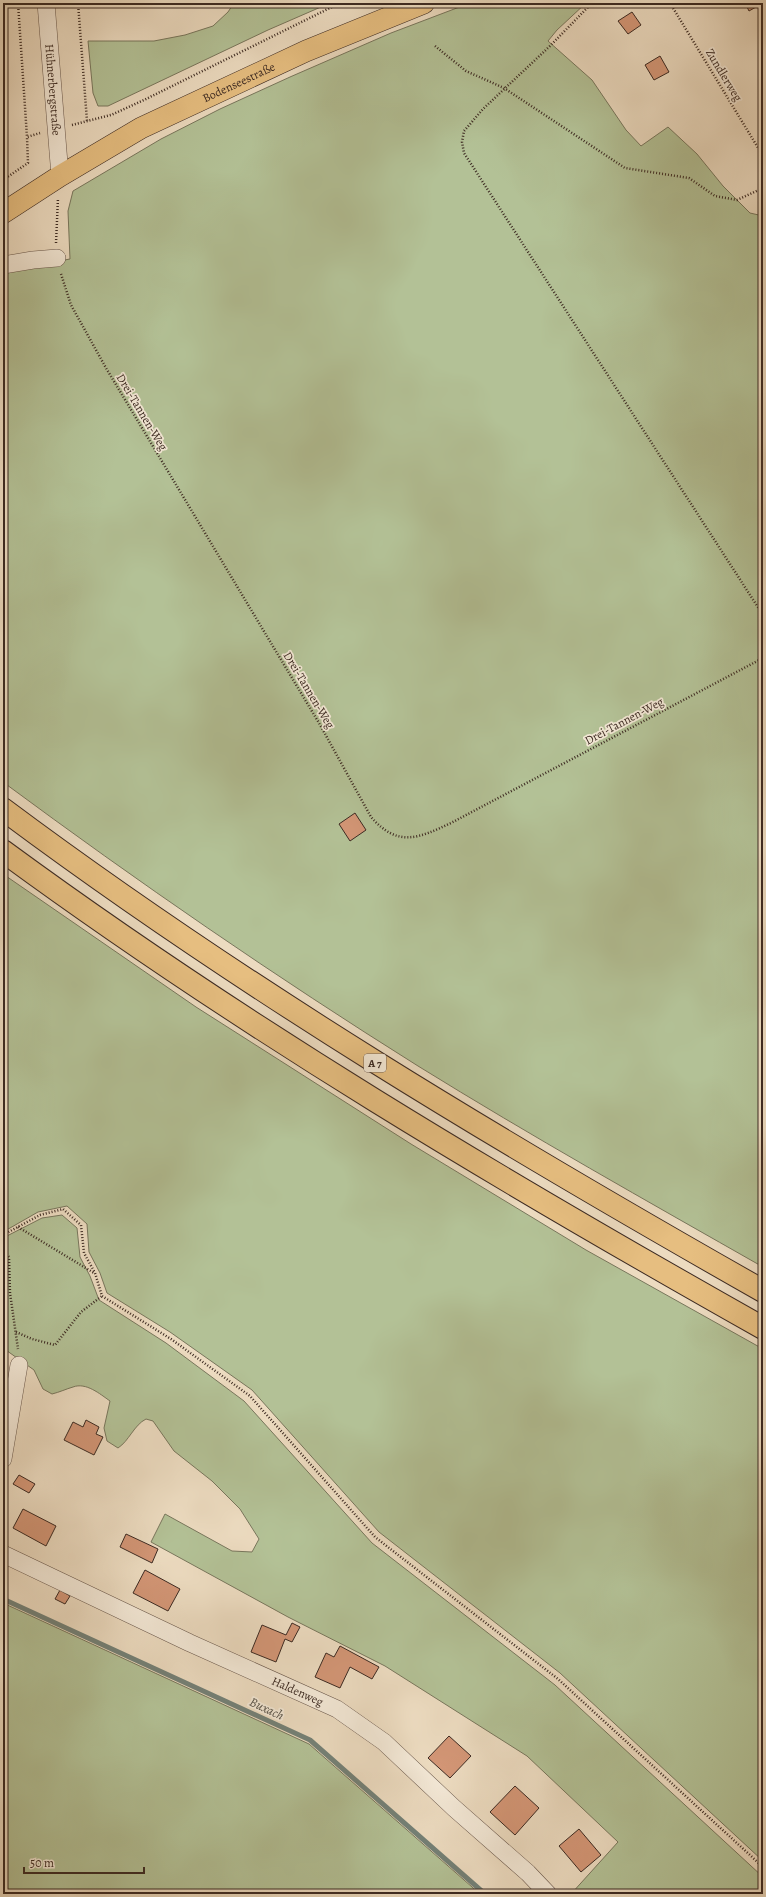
<svg xmlns="http://www.w3.org/2000/svg" width="766" height="1897" viewBox="0 0 766 1897" font-family="Alegreya,serif">
<style>
.green{fill:#b3c196;stroke:#78765c}
.lines{fill:none;stroke-linecap:round;stroke-linejoin:round}
.stream{stroke:#748177;stroke-width:5}
.building{fill:#d39676;stroke:#3c2a22}
.minor-casing{stroke:#68564a;stroke-width:18}
.major-casing{stroke:#3c2a22;stroke-width:22}
.highway-casing{stroke:#3c2a22;stroke-width:24}
.path{stroke:#3c2a22;stroke-width:2.5;stroke-dasharray:1 2;stroke-linecap:butt}
.minor{stroke:#f3e8d6;stroke-width:17}
.major{stroke:#e6be80;stroke-width:21}
.highway{stroke:#e6be80;stroke-width:22}
.labels{text-anchor:middle;stroke-width:3.5;stroke-linejoin:round;paint-order:stroke}
.shield{fill:#f3e8d6;stroke:#736358;stroke-width:1}
.shield-label{font-size:11px;font-weight:bold;fill:#3c2a22}
.street-label{font-size:12px;fill:#3c2a22;stroke:#f3e8d6}
.water-label{font-size:13px;font-style:italic;fill:#534e45;stroke:#f3e8d6}
</style>
<rect width="100%" height="100%" fill="#ecdbc0"/>
<filter id="stains"><feTurbulence type="fractalNoise" baseFrequency=".005" numOctaves="4"/><feColorMatrix values="0 0 0 0 .2 0 0 0 0 .09 0 0 0 0 .02 0 0 0 .5 -.17"/></filter>
<radialGradient id="worn" r=".72"><stop offset=".6" stop-color="#630" stop-opacity="0"/><stop offset="1" stop-color="#630" stop-opacity=".3"/></radialGradient>
<g class="green">
<polygon points="234,3 330,3 268,30 108,106 98,106 93,93 88,41 154,41 185,35 213,26 228,12"/>
<path d="M470,3H586L557,30L548,41L592,80L626,130L641,146L668,127L697,154L723,186L750,213L763,216V1267C647,1201 531,1136 418,1066C276,977 138,882 3,782V271L70,259L68,211L73,191L161,139L220,109L290,77L391,33Z"/>
<polygon points="3,874 196,1007 411,1144 586,1250 763,1349 763,1861 560,1673 379,1532 252,1390 170,1332 107,1293 100,1273 89,1252 87,1224 67,1206 38,1212 3,1232"/>
<path d="M62,1215L77,1228L80,1257L90,1276L99,1300L166,1343L244,1401L372,1543L555,1685L763,1877V1894H571L618,1842L527,1756L385,1666L288,1617L151,1542L165,1514L232,1551L252,1552L259,1539L240,1509L212,1481L174,1451L153,1421L146,1419C134,1425 129,1441 118,1448L107,1441L104,1428L110,1401C100,1394 86,1382 73,1387C66,1389 60,1392 52,1394L43,1389L34,1370L3,1348V1238L42,1218Z"/>
<polygon points="3,1603 309,1744 480,1894 3,1894"/>
</g>
<g class="lines">
<polyline class="stream" points="3,1599 310,1740 485,1894"/>
</g>
<g class="building">
<polygon points="745,3 763,3 749,11"/>
<polygon points="632,12 641,25 628,34 618,21"/>
<polygon points="660,56 669,72 654,80 645,65"/>
<polygon points="3,71 6,77 3,127"/>
<polygon points="355,813 366,830 350,841 339,824"/>
<polygon points="86,1420 99,1427 96,1434 103,1437 94,1455 64,1440 73,1422 83,1427"/>
<polygon points="19,1475 35,1484 29,1493 13,1484"/>
<polygon points="23,1509 56,1526 46,1546 13,1528"/>
<polygon points="126,1534 158,1549 152,1563 120,1547"/>
<polygon points="145,1570 180,1589 168,1611 133,1593"/>
<polygon points="60,1590 70,1596 65,1604 55,1599"/>
<polygon points="292,1623 300,1627 292,1642 285,1639 276,1662 251,1652 262,1625 286,1635"/>
<polygon points="340,1646 379,1667 372,1679 350,1667 340,1688 315,1677 326,1653 334,1657"/>
<polygon points="449,1736 471,1756 450,1778 428,1758"/>
<polygon points="515,1786 539,1808 515,1835 490,1812"/>
<polygon points="579,1829 601,1855 581,1872 559,1846"/>
</g>
<g class="lines">
<g class="minor-casing">
<g id="minor">
<path id="s1" d="M46,3L60,176"/>
<polyline points="3,265 33,260 57,258"/>
<polyline points="3,1459 19,1365"/>
<path id="s2" d="M3,1554L190,1643L337,1709L384,1742L454,1808L528,1873L548,1894"/>
</g>
</g>
<g class="major-casing">
<g id="major">
<path id="s3" d="M3,213L60,176L141,128L306,51L424,3"/>
</g>
</g>
<g class="highway-casing">
<g id="highway">
<path d="M3,809C244,989 502,1143 763,1291"/>
<path d="M3,851C244,1028 502,1181 763,1328"/>
</g>
</g>
<g class="path">
<polyline points="18,3 27,137"/>
<polyline points="78,3 87,121"/>
<polyline points="592,3 550,46 483,109 464,131 462,142 464,153 763,615"/>
<polyline points="670,3 763,156"/>
<polyline points="435,46 466,71 504,88 625,168 689,178 715,196 737,200 763,188"/>
<polyline points="72,125 111,115 144,100 340,3"/>
<polyline points="3,180 28,163 27,137 40,133"/>
<polyline points="56,243 58,198"/>
<path d="M61,274L71,305L106,368L319,723L371,817C398,848 419,838 451,823L763,658"/>
<polyline points="18,1227 94,1273"/>
<polyline points="3,1235 40,1215 63,1209 81,1225 84,1253 95,1273 102,1296 171,1339 250,1396 375,1537 558,1679 763,1867"/>
<polyline points="3,1249 9,1257 10,1293 18,1349"/>
<polyline points="16,1332 32,1339 55,1345 81,1312 102,1296"/>
</g>
<use href="#minor" class="minor"/>
<use href="#major" class="major"/>
<use href="#highway" class="highway"/>
</g>
<g class="labels">
<rect class="shield" x="364" y="1054" width="22" height="18" rx="3"/>
<g class="shield-label">
<text x="375" y="1067">A 7</text>
</g>
<g class="street-label">
<text transform="translate(724 75) rotate(59)" y="4">Zundlerweg</text>
<text dy="4" stroke="none"><textPath href="#s3" startOffset="270">Bodenseestraße</textPath></text>
<text dy="4" stroke="none"><textPath href="#s1" startOffset="87">Hühnerbergstraße</textPath></text>
<text transform="translate(142 412) rotate(59)" y="4">Drei-Tannen-Weg</text>
<text transform="translate(309 690) rotate(59)" y="4">Drei-Tannen-Weg</text>
<text transform="translate(624 721) rotate(-28)" y="4">Drei-Tannen-Weg</text>
<text dy="4" stroke="none"><textPath href="#s2" startOffset="325">Haldenweg</textPath></text>
</g>
<g class="water-label">
<text transform="translate(267 1708) rotate(25)" y="5">Buxach</text>
</g>
</g>
<rect width="766" height="1897" fill="none" stroke="#ecdbc0" stroke-width="16"/>
<rect x="4" y="4" width="758" height="1889" fill="none" stroke="#3c2a22" stroke-width="2"/>
<rect x="8" y="8" width="750" height="1881" fill="none" stroke="#3c2a22"/>
<path d="M24 1867v6h120v-6" fill="none" stroke="#3c2a22" stroke-width="2"/>
<text x="30" y="1867" font-size="12" fill="#3c2a22" stroke="#f3e8d6" stroke-width="3" paint-order="stroke">50 m</text>
<rect width="100%" height="100%" filter="url(#stains)"/>
<rect width="100%" height="100%" fill="url(#worn)"/>
</svg>
